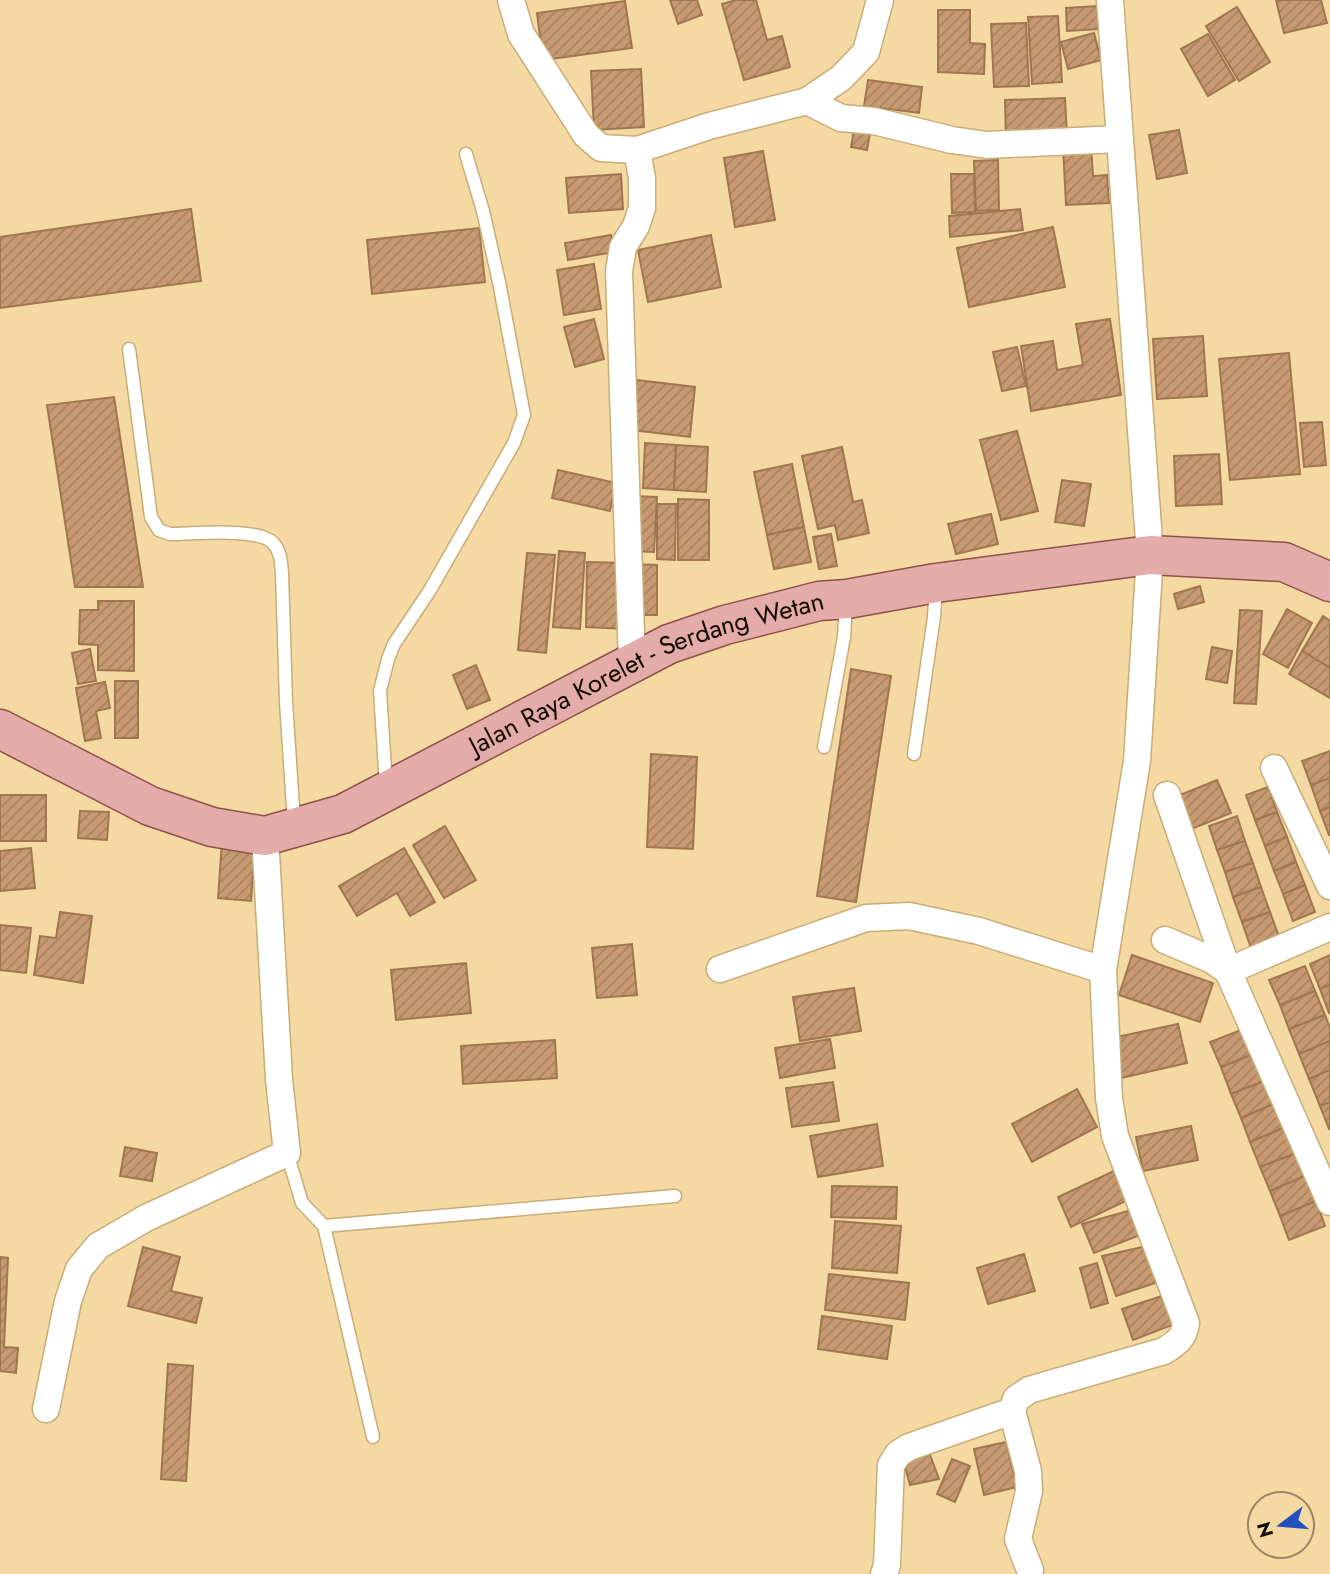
<svg xmlns="http://www.w3.org/2000/svg" width="1330" height="1574" viewBox="0 0 1330 1574" font-family="Jost,sans-serif">
<style>
.building{fill:url(#building-hatch);stroke:#a0764e;stroke-width:2}
.lines{fill:none;stroke-linecap:round;stroke-linejoin:round}
.lane-casing{stroke:#c8ad78;stroke-width:15}
.street-casing{stroke:#c8ad78;stroke-width:29}
.primary-casing{stroke:#8f4f49;stroke-width:41}
.lane{stroke:#fff;stroke-width:12}
.street{stroke:#fff;stroke-width:26}
.primary{stroke:#e4aca9;stroke-width:38}
.labels{text-anchor:middle;stroke-width:5;stroke-linejoin:round;paint-order:stroke}
.street-label{font-size:26px;fill:#130900;stroke:#f5d9a3}
</style>
<defs>
<pattern id="building-hatch" width="6" height="6" patternUnits="userSpaceOnUse" patternTransform="scale(1.75)"><rect width="6" height="6" fill="#c69971"/><path d="M-1 1l2-2M0 6l6-6M5 7l2-2" fill="none" stroke="#a98260"/></pattern>
</defs>
<rect width="100%" height="100%" fill="#f5d9a3"/>
<g class="building">
<polygon points="670,0 697,0 702,15 678,24"/>
<polygon points="736,0 756,0 767,40 782,36 790,67 744,80 722,4"/>
<polygon points="1276,0 1321,0 1327,23 1284,33"/>
<polygon points="625,1 632,48 543,60 537,13"/>
<polygon points="1098,6 1099,29 1067,31 1066,8"/>
<polygon points="1237,7 1270,62 1239,81 1206,26"/>
<polygon points="938,10 970,10 970,43 985,44 984,74 938,72"/>
<polygon points="1058,16 1062,82 1032,84 1028,17"/>
<polygon points="1026,23 1029,86 994,87 991,24"/>
<polygon points="1094,33 1101,60 1068,69 1061,42"/>
<polygon points="1208,34 1235,80 1208,96 1181,49"/>
<polygon points="641,69 644,127 594,130 591,71"/>
<polygon points="868,80 922,87 919,113 864,106"/>
<polygon points="1065,98 1067,137 1006,140 1005,100"/>
<polygon points="855,125 871,128 867,150 851,147"/>
<polygon points="1179,130 1187,173 1157,179 1149,135"/>
<polygon points="1091,145 1093,176 1107,175 1109,203 1066,205 1063,146"/>
<polygon points="763,151 775,220 735,227 724,158"/>
<polygon points="998,160 999,210 976,211 974,161"/>
<polygon points="621,174 623,209 569,213 566,178"/>
<polygon points="951,174 974,174 975,212 952,213"/>
<polygon points="191,209 201,281 0,308 0,237"/>
<polygon points="1020,209 1023,230 950,237 949,216"/>
<polygon points="1053,227 1065,287 969,307 957,248"/>
<polygon points="479,228 485,282 372,294 367,240"/>
<polygon points="611,235 614,252 568,260 565,243"/>
<polygon points="711,235 721,287 648,302 638,250"/>
<polygon points="594,264 601,309 564,315 557,270"/>
<polygon points="594,319 604,359 575,367 564,327"/>
<polygon points="1110,319 1121,395 1031,411 1021,346 1053,341 1057,370 1083,365 1076,324"/>
<polygon points="1203,336 1207,396 1157,399 1153,339"/>
<polygon points="1017,347 1026,386 1002,391 993,352"/>
<polygon points="1289,353 1300,474 1230,480 1219,359"/>
<polygon points="637,380 695,387 690,437 632,430"/>
<polygon points="114,397 143,587 75,587 47,405"/>
<polygon points="1322,422 1326,465 1304,467 1300,423"/>
<polygon points="1017,431 1038,511 1001,520 980,440"/>
<polygon points="645,443 676,445 674,490 643,488"/>
<polygon points="676,445 708,447 706,492 674,490"/>
<polygon points="842,447 853,502 862,500 869,533 838,540 835,525 818,529 802,456"/>
<polygon points="1219,454 1222,504 1176,506 1174,456"/>
<polygon points="792,464 804,527 767,535 754,472"/>
<polygon points="558,470 616,483 610,511 552,498"/>
<polygon points="1062,480 1091,484 1084,526 1055,522"/>
<polygon points="631,496 657,497 654,552 630,551"/>
<polygon points="678,499 709,500 709,560 678,560"/>
<polygon points="657,504 676,504 675,560 657,559"/>
<polygon points="991,514 998,544 956,554 948,524"/>
<polygon points="804,527 811,562 774,569 767,535"/>
<polygon points="831,534 837,566 819,569 813,537"/>
<polygon points="559,551 585,553 580,629 553,627"/>
<polygon points="527,553 555,555 546,653 518,650"/>
<polygon points="587,562 627,563 625,629 586,627"/>
<polygon points="632,564 657,565 657,615 633,615"/>
<polygon points="1200,586 1204,602 1178,609 1174,594"/>
<polygon points="98,601 134,601 134,671 98,670 98,645 79,644 80,610 98,610"/>
<polygon points="1287,609 1312,623 1288,668 1263,654"/>
<polygon points="1240,610 1262,611 1256,704 1234,703"/>
<polygon points="1323,616 1330,621 1330,668 1302,651"/>
<polygon points="1212,647 1232,651 1227,683 1206,679"/>
<polygon points="90,649 96,681 78,684 72,653"/>
<polygon points="1302,651 1330,668 1330,698 1289,674"/>
<polygon points="476,665 490,700 467,709 453,675"/>
<polygon points="851,669 891,676 856,902 817,896"/>
<rect x="115" y="681" width="23" height="57"/>
<polygon points="105,682 110,708 96,711 101,738 85,741 76,688"/>
<polygon points="1330,751 1330,778 1311,785 1302,761"/>
<polygon points="651,754 697,757 693,849 647,847"/>
<polygon points="1330,778 1330,807 1320,811 1311,785"/>
<polygon points="1217,780 1231,813 1189,830 1175,797"/>
<polygon points="1268,787 1277,812 1255,820 1246,795"/>
<rect x="0" y="795" width="46" height="46"/>
<polygon points="1330,807 1330,835 1329,835 1320,811"/>
<polygon points="80,811 109,812 107,840 78,838"/>
<polygon points="1277,812 1287,837 1265,846 1255,820"/>
<polygon points="1237,816 1245,841 1217,850 1209,826"/>
<polygon points="445,826 476,880 444,898 413,845"/>
<polygon points="1287,837 1296,862 1274,871 1265,846"/>
<polygon points="222,841 255,843 251,901 218,898"/>
<polygon points="1245,841 1253,863 1225,872 1217,850"/>
<polygon points="31,848 35,888 0,891 0,851"/>
<polygon points="404,848 435,902 410,916 397,893 357,916 339,886"/>
<polygon points="1296,862 1305,885 1283,894 1274,871"/>
<polygon points="1253,863 1261,887 1233,897 1225,872"/>
<polygon points="1305,885 1315,912 1293,921 1283,894"/>
<polygon points="1261,887 1270,912 1242,922 1233,897"/>
<polygon points="60,912 92,916 83,983 34,975 40,936 56,938"/>
<polygon points="1270,912 1280,939 1251,948 1242,922"/>
<polygon points="0,925 31,928 26,973 0,970"/>
<polygon points="632,944 637,995 597,998 592,948"/>
<polygon points="1132,955 1213,983 1200,1022 1119,995"/>
<polygon points="1330,955 1330,985 1320,989 1310,964"/>
<polygon points="466,963 471,1013 396,1020 391,970"/>
<polygon points="1305,966 1315,991 1280,1005 1269,980"/>
<polygon points="1330,985 1330,1013 1329,1013 1320,989"/>
<polygon points="854,988 861,1031 800,1041 793,997"/>
<polygon points="1315,991 1325,1015 1289,1029 1280,1005"/>
<polygon points="1325,1015 1330,1028 1330,1041 1299,1054 1289,1029"/>
<polygon points="1178,1024 1187,1063 1121,1078 1112,1038"/>
<polygon points="1246,1028 1256,1053 1221,1067 1210,1042"/>
<polygon points="830,1039 835,1068 780,1078 775,1048"/>
<polygon points="555,1040 557,1078 463,1084 461,1046"/>
<polygon points="1330,1041 1330,1070 1309,1079 1299,1054"/>
<polygon points="1256,1053 1267,1080 1231,1094 1221,1067"/>
<polygon points="1330,1070 1330,1102 1320,1106 1309,1079"/>
<polygon points="1267,1080 1276,1103 1241,1118 1231,1094"/>
<polygon points="833,1082 839,1121 792,1127 786,1088"/>
<polygon points="1077,1089 1097,1127 1032,1162 1012,1124"/>
<polygon points="1330,1102 1330,1129 1329,1129 1320,1106"/>
<polygon points="1276,1103 1286,1127 1250,1142 1241,1118"/>
<polygon points="877,1124 883,1166 818,1177 810,1136"/>
<polygon points="1191,1126 1198,1160 1143,1171 1136,1137"/>
<polygon points="1286,1127 1296,1153 1260,1167 1250,1142"/>
<polygon points="125,1147 157,1153 152,1181 120,1176"/>
<polygon points="1296,1153 1305,1176 1270,1191 1260,1167"/>
<polygon points="1118,1169 1132,1198 1071,1227 1058,1197"/>
<polygon points="1305,1176 1316,1201 1280,1216 1270,1191"/>
<polygon points="832,1186 897,1187 896,1219 831,1217"/>
<polygon points="1316,1201 1325,1226 1289,1240 1280,1216"/>
<polygon points="1135,1209 1143,1234 1094,1253 1082,1224"/>
<polygon points="835,1221 901,1226 897,1273 832,1268"/>
<polygon points="1147,1246 1158,1282 1116,1296 1102,1256"/>
<polygon points="143,1247 180,1257 171,1291 202,1298 196,1323 128,1306"/>
<polygon points="1024,1254 1035,1291 988,1304 977,1268"/>
<polygon points="0,1257 8,1258 4,1347 18,1348 16,1373 0,1371"/>
<polygon points="1097,1263 1108,1303 1091,1308 1080,1268"/>
<polygon points="829,1274 909,1283 905,1320 825,1310"/>
<polygon points="1165,1295 1175,1324 1133,1340 1122,1309"/>
<polygon points="822,1316 892,1326 887,1359 818,1349"/>
<polygon points="168,1364 193,1366 186,1481 161,1479"/>
<polygon points="1006,1442 1017,1487 984,1495 974,1449"/>
<polygon points="929,1452 939,1479 910,1485 904,1463"/>
<polygon points="952,1459 970,1466 955,1502 937,1494"/>
</g>
<g class="lines">
<g class="lane-casing">
<g id="lane">
<path d="M129,349L151,517L159,530L170,534C192,534 258,527 273,543C281,551 281,563 282,574L286,702L294,822"/>
<polyline points="824,747 844,637 846,603"/>
<polyline points="914,754 934,617 936,587"/>
<polyline points="386,785 380,691 388,659 394,644 430,590 514,443 524,415 499,282 483,211 466,154"/>
<polyline points="287,1153 302,1203 324,1226 373,1437"/>
<polyline points="324,1226 675,1196"/>
</g>
</g>
<g class="street-casing">
<g id="street">
<polyline points="511,0 521,34 586,135 601,148 637,150 709,126 807,101 841,78 866,52 880,0"/>
<polyline points="807,101 841,118 874,121 952,140 987,145 1119,139"/>
<polyline points="632,663 619,271 623,247 636,226 642,208 642,178 637,150"/>
<polyline points="1274,768 1330,886"/>
<polyline points="1167,795 1228,971 1330,1202"/>
<polyline points="1165,940 1212,960 1228,971 1330,927"/>
<polyline points="720,969 866,918 909,916 979,931 1103,970"/>
<polyline points="46,1409 68,1301 79,1269 98,1246 146,1218 287,1153 279,1079 265,836"/>
<path d="M1030,1570L1018,1539L1029,1491L1028,1471L1012,1411L1016,1399L1029,1390L1164,1351C1176,1343 1184,1339 1186,1323L1115,1136L1109,1098L1103,970L1137,761L1150,555L1110,0"/>
<polyline points="884,1574 887,1565 891,1465 898,1454 909,1447 1012,1411"/>
</g>
</g>
<g class="primary-casing">
<g id="primary">
<path id="s1" d="M0,729L150,806L212,827L265,836L343,814L669,644L725,625L819,601L847,599L936,583L1150,555L1284,562L1330,582"/>
</g>
</g>
<use href="#lane" class="lane"/>
<use href="#street" class="street"/>
<use href="#primary" class="primary"/>
</g>
<g class="labels">
<g class="street-label">
<text dy="9" stroke="none"><textPath href="#s1" startOffset="705">Jalan Raya Korelet - Serdang Wetan</textPath></text>
</g>
</g>
<g transform="translate(1281 1525) rotate(254)"><circle r="33" fill="#f5d9a3" stroke="#9b8662" stroke-width="2"/>
<path d="M0-5L12 26L0 18L-12 26Z" fill="#2250be"/>
<text y="-10" font-size="19" font-weight="bold" text-anchor="middle" fill="#130900">N</text>
</g>
</svg>
